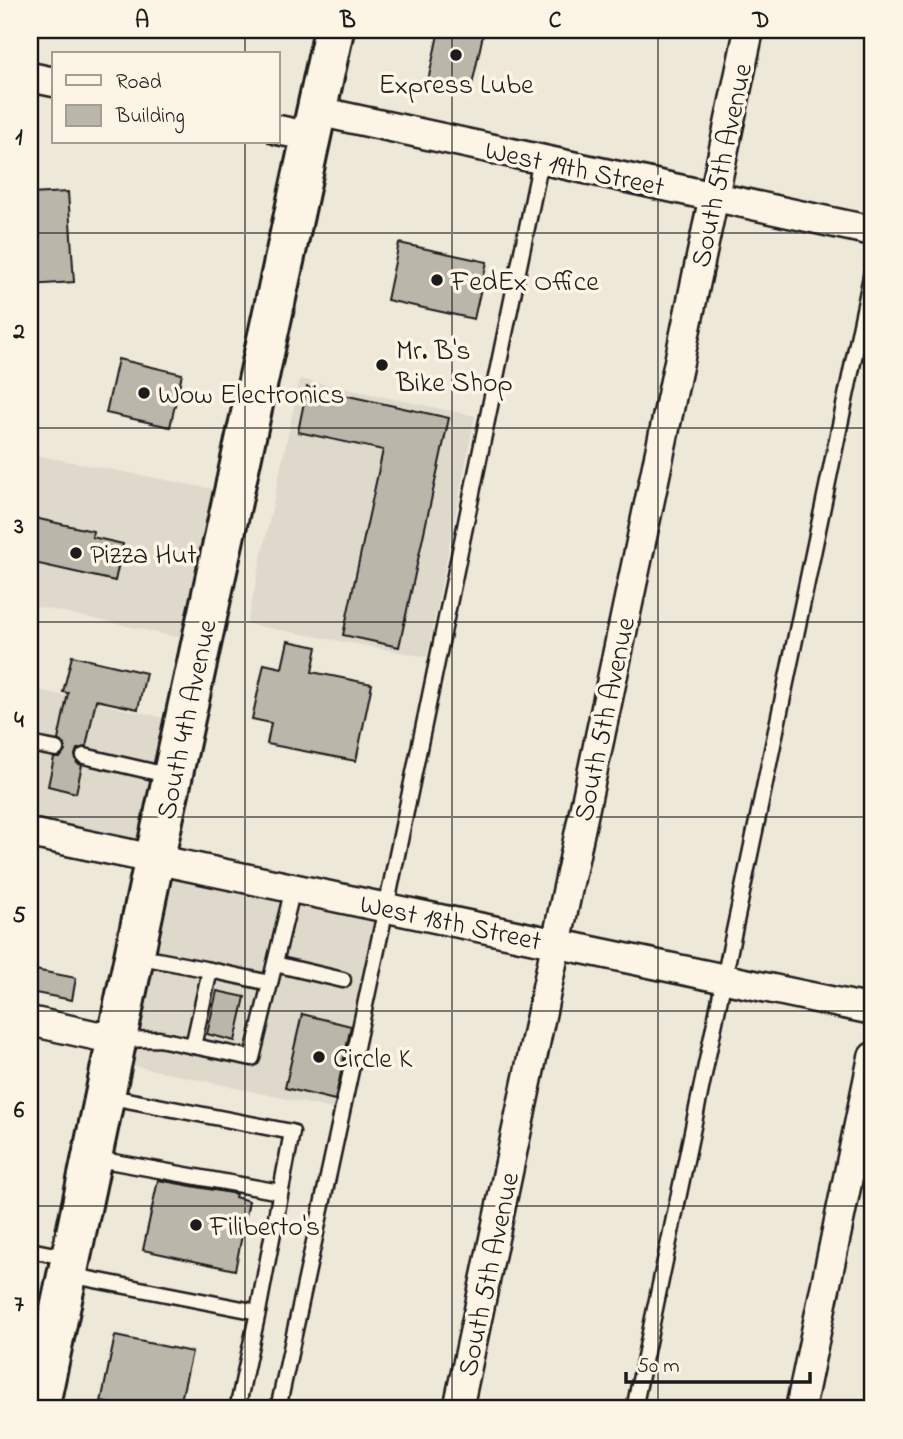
<svg xmlns="http://www.w3.org/2000/svg" width="903" height="1439" viewBox="0 0 903 1439" font-family="'Indie Flower',sans-serif">
<style>
.built{fill:#ded9cb}
.building{fill:#bab6aa;stroke:#1c1c1c;stroke-width:2}
.lines{fill:none;stroke-linecap:round;stroke-linejoin:round}
.service-casing{stroke:#1c1c1c;stroke-width:19}
.minor-casing{stroke:#1c1c1c;stroke-width:33}
.primary-casing{stroke:#1c1c1c;stroke-width:44}
.service{stroke:#fcf5e5;stroke-width:14}
.minor{stroke:#fcf5e5;stroke-width:28}
.primary{stroke:#fcf5e5;stroke-width:38}
.grid{fill:none;stroke:#1c1c1c;stroke-width:2;stroke-opacity:0.55}
.poi-dot{fill:#1c1c1c;stroke:#fcf5e5;stroke-width:2.5}
.labels{text-anchor:middle;stroke-width:7;stroke-linejoin:round;paint-order:stroke}
.poi-label{font-size:28px;fill:#1c1c1c;stroke:#fcf5e5;text-anchor:start}
.street-label{font-size:28px;fill:#1c1c1c;stroke:#fcf5e5}
.neatline{fill:none;stroke:#1c1c1c;stroke-width:2.5}
.grid-label{font-size:23px;text-anchor:middle;font-weight:bold;fill:#1c1c1c}
</style>
<rect width="100%" height="100%" fill="#eee8d9"/>
<filter id="ink" filterUnits="userSpaceOnUse"><feTurbulence type="fractalNoise" baseFrequency=".0143" numOctaves="2"/><feDisplacementMap in="SourceGraphic" scale="14" xChannelSelector="R" yChannelSelector="G"/><feConvolveMatrix kernelMatrix="1 2 1 2 8 2 1 2 1" color-interpolation-filters="sRGB"/></filter>
<g filter="url(#ink)">
<g class="built">
<polygon points="300,379 475,416 427,657 247,624"/>
<polygon points="30,454 234,493 155,857 386,908 342,1111 112,1061 155,859 30,833 30,688 183,722 200,642 30,605"/>
</g>
<g class="building">
<polygon points="439,30 484,30 471,90 428,81"/>
<polygon points="68,192 74,282 30,285 30,194"/>
<polygon points="399,243 487,262 474,319 387,300"/>
<polygon points="118,359 182,374 170,427 106,413"/>
<polygon points="307,387 449,418 399,647 343,635 383,450 298,432"/>
<polygon points="30,517 93,531 92,537 123,544 115,581 30,562"/>
<polygon points="288,641 317,647 312,672 372,684 356,761 267,744 271,723 252,719 264,664 282,668"/>
<polygon points="72,656 146,673 138,709 96,700 86,747 77,749 75,755 77,763 82,765 76,793 48,786 54,758 60,758 65,751 65,745 58,740 68,693 63,692"/>
<polygon points="30,969 76,978 72,1000 30,992"/>
<polygon points="217,991 245,997 235,1041 207,1034"/>
<polygon points="302,1014 351,1026 335,1100 285,1088"/>
<polygon points="158,1180 236,1194 235,1197 249,1201 235,1270 143,1250"/>
<polygon points="115,1336 192,1352 179,1409 137,1409 101,1402"/>
</g>
<g class="lines">
<g class="service-casing">
<g id="service">
<polyline points="30,744 56,749"/>
<polyline points="84,756 171,776"/>
<polyline points="136,956 210,970 193,1046"/>
<polyline points="275,964 343,980"/>
<polyline points="210,970 270,983"/>
<polyline points="118,1040 159,1039 252,1058 293,888"/>
<polyline points="92,1158 280,1192"/>
<polyline points="30,1250 70,1258"/>
<polyline points="69,1275 258,1312 292,1132 106,1096"/>
<polyline points="238,1405 258,1312"/>
<polyline points="278,1409 386,908 541,160"/>
<polyline points="634,1409 873,267"/>
</g>
</g>
<g class="minor-casing">
<g id="minor">
<polyline points="30,77 54,82"/>
<polyline points="317,111 873,231"/>
<polyline points="278,130 312,137"/>
<polyline points="30,833 873,1010"/>
<polyline points="30,1021 116,1040"/>
<polyline points="458,1409 749,30"/>
<polyline points="800,1409 873,1057"/>
</g>
</g>
<g class="primary-casing">
<polyline id="primary" points="39,1409 155,857 334,30"/>
</g>
<use href="#service" class="service"/>
<use href="#minor" class="minor"/>
<use href="#primary" class="primary"/>
</g>
</g>
<path class="grid" d="M245,30V54M452,30V1409M658,30V1409M245,142V1409M30,233H873M30,428H873M30,622H873M30,817H873M30,1011H873M30,1206H873"/>
<g class="poi-dot">
<circle cx="456" cy="55" r="7"/>
<circle cx="437" cy="280" r="7"/>
<circle cx="382" cy="365" r="7"/>
<circle cx="144" cy="393" r="7"/>
<circle cx="76" cy="553" r="7"/>
<circle cx="319" cy="1057" r="7"/>
<circle cx="196" cy="1225" r="7"/>
</g>
<g class="labels">
<g class="poi-label">
<text x="456" y="93" text-anchor="middle">Express Lube</text>
<text x="451" y="290">FedEx Office</text>
<text x="396" y="359">Mr. B's<tspan x="396" dy="32">Bike Shop</tspan></text>
<text x="158" y="403">Wow Electronics</text>
<text x="90" y="563">Pizza Hut</text>
<text x="333" y="1067">Circle K</text>
<text x="210" y="1235">Filiberto's</text>
</g>
<g class="street-label">
<text transform="translate(720 165) rotate(-78)" y="10">South 5th Avenue</text>
<text transform="translate(575 167) rotate(12)" y="10">West 19th Street</text>
<text transform="translate(185 719) rotate(-78)" y="10">South 4th Avenue</text>
<text transform="translate(603 719) rotate(-78)" y="10">South 5th Avenue</text>
<text transform="translate(451 921) rotate(12)" y="10">West 18th Street</text>
<text transform="translate(487 1274) rotate(-78)" y="10">South 5th Avenue</text>
</g>
</g>
<rect width="903" height="1439" fill="none" stroke="#fcf5e5" stroke-width="77"/>
<rect x="52" y="52" width="228" height="91" fill="#fcf5e5" stroke="#a29e95" stroke-width="2"/>
<rect x="66" y="75" width="35" height="10" fill="#fcf5e5" stroke="#a29e95" stroke-width="2"/>
<text x="116" y="88" font-size="21" fill="#1c1c1c">Road</text>
<rect x="66" y="105" width="35" height="21" fill="#bab6aa" stroke="#a29e95" stroke-width="2"/>
<text x="116" y="122" font-size="21" fill="#1c1c1c">Building</text>
<path d="M626 1372v10h184v-10" fill="none" stroke="#1c1c1c" stroke-width="3.5"/>
<text x="637" y="1372" font-size="21" fill="#1c1c1c" stroke="#fcf5e5" stroke-width="5" paint-order="stroke">50 m</text>
<rect x="38" y="38" width="826" height="1362" class="neatline"/>
<g class="grid-label">
<text x="142" y="27">A</text>
<text x="348" y="27">B</text>
<text x="555" y="27">C</text>
<text x="761" y="27">D</text>
<text x="19" y="144">1</text>
<text x="19" y="338">2</text>
<text x="19" y="533">3</text>
<text x="19" y="727">4</text>
<text x="19" y="922">5</text>
<text x="19" y="1117">6</text>
<text x="19" y="1311">7</text>
</g>
</svg>
